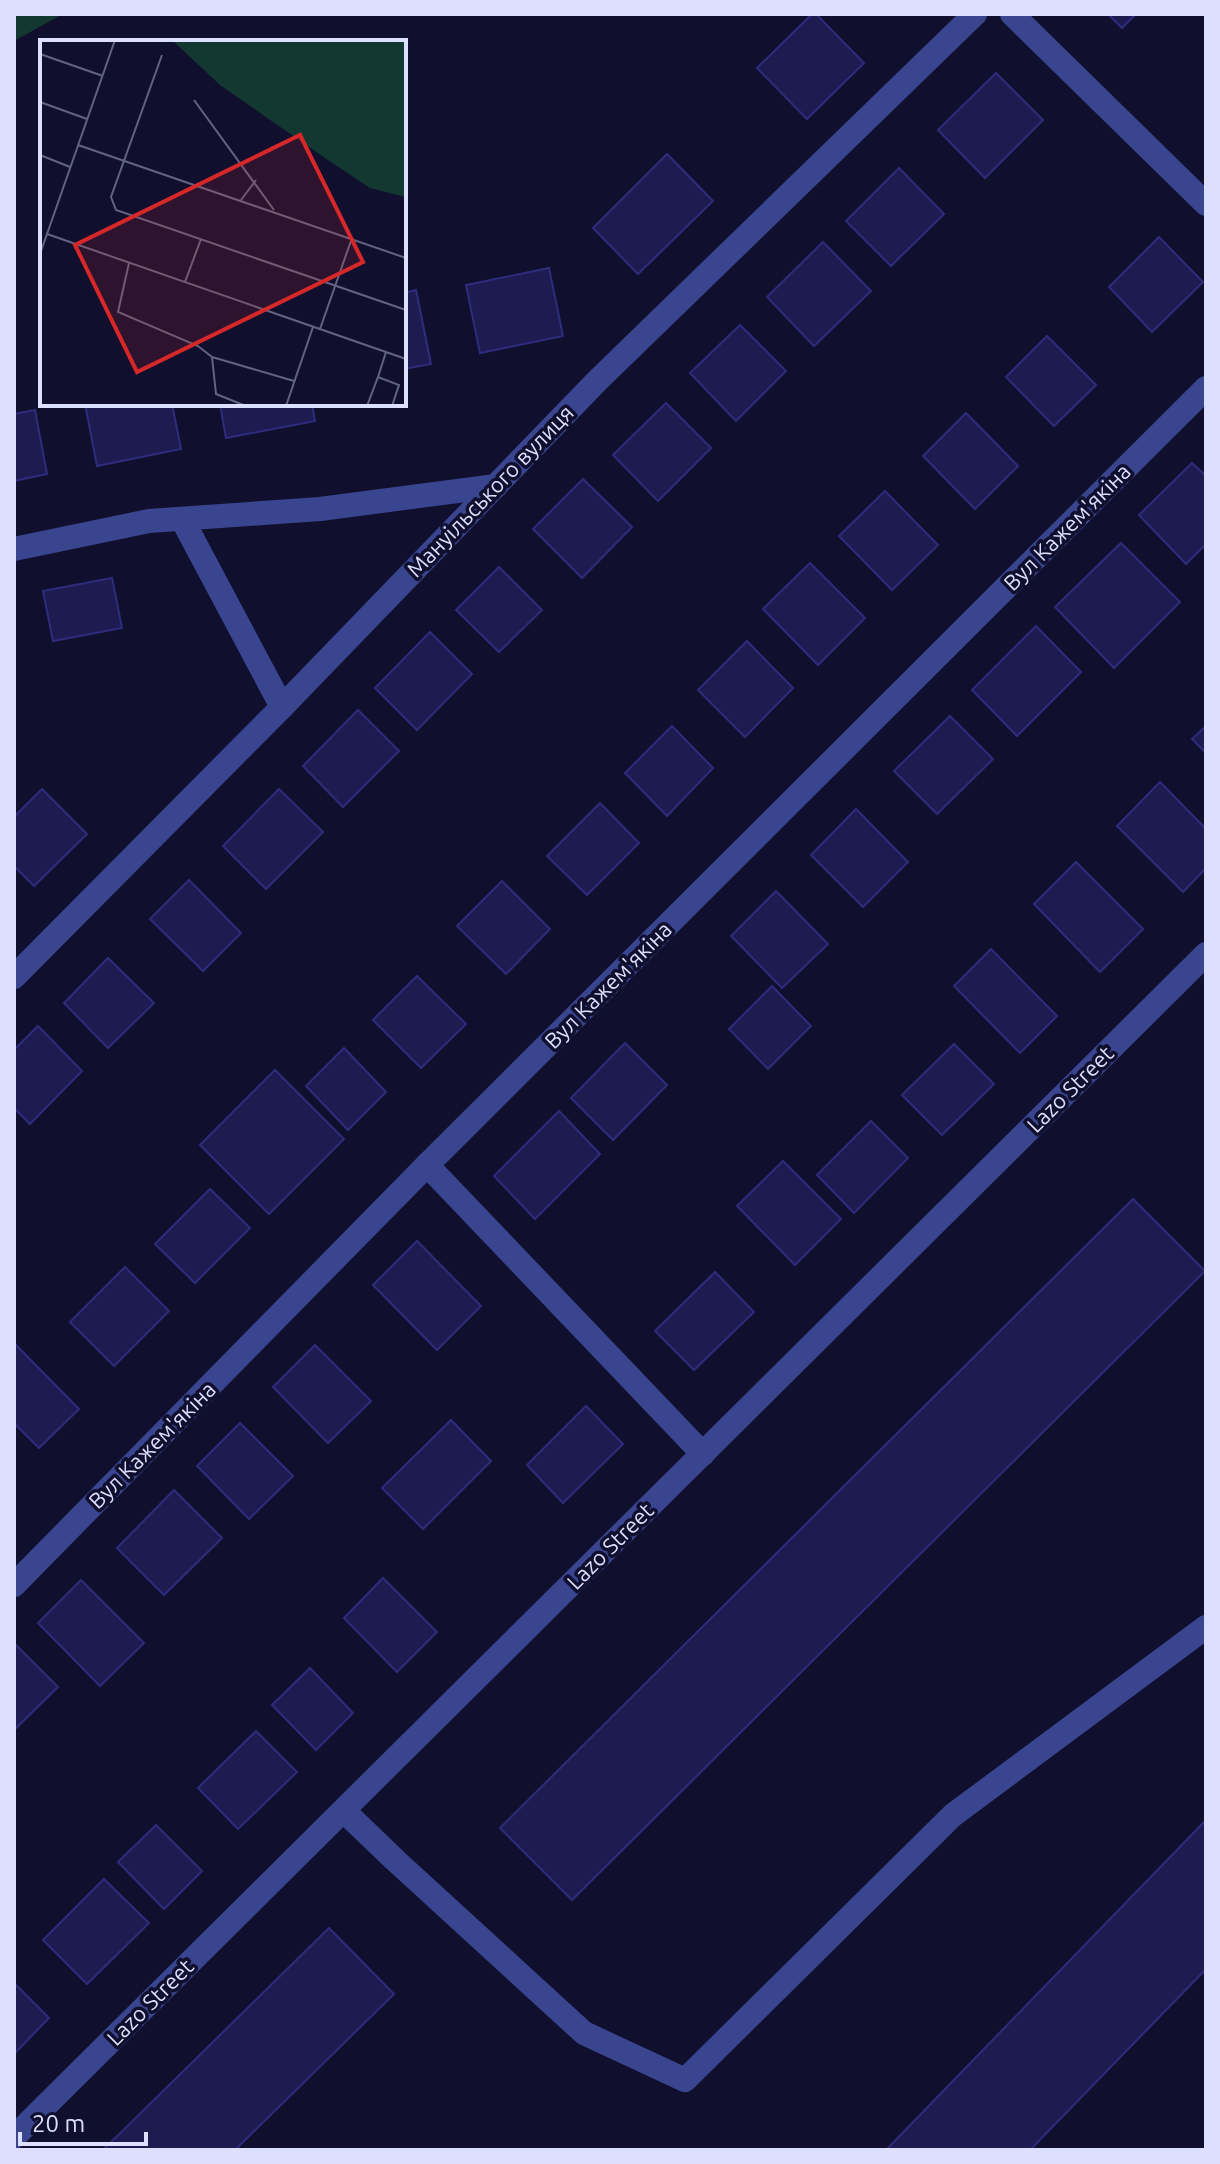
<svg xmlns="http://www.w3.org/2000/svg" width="1220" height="2164" viewBox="0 0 1220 2164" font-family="Ubuntu,sans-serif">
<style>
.green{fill:#133831}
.building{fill:#1d1b50;stroke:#2e2c7d;stroke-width:2}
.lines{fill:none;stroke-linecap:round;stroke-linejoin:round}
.minor{stroke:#39458f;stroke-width:24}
.labels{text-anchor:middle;stroke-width:7;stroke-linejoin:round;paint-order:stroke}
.street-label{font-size:22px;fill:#dddfff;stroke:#10102e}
.inset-road{fill:none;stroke:#626382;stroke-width:2}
.view{fill:#d62828;fill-opacity:0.15;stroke:#d62828;stroke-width:4}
.inset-edge{fill:none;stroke:#dddfff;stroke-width:4}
</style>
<rect width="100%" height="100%" fill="#10102e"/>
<polygon class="green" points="14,14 63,14 14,41"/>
<g class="building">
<polygon points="812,14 816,14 864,63 807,119 757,68"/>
<polygon points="1108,14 1136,14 1122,28"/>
<polygon points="996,73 1043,120 985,178 938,130"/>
<polygon points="667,154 713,201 638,274 593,228"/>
<polygon points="899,168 944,214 891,266 846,221"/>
<polygon points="1159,237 1203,282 1152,332 1109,287"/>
<polygon points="823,242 871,291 814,346 767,297"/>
<polygon points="549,268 563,336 480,353 466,285"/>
<polygon points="416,290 431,364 404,369 404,293"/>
<polygon points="740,325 786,371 736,421 690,373"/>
<polygon points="1047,336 1096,385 1054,426 1006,377"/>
<polygon points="666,403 711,448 658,501 613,455"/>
<polygon points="85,404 172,404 181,449 97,466"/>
<polygon points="220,404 312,404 315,421 226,438"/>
<polygon points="35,410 47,474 14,481 14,414"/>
<polygon points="966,413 1018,466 975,509 923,456"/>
<polygon points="1192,463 1206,476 1206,544 1186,564 1139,515"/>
<polygon points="583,479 632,527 582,578 533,529"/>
<polygon points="885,491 938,545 892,590 839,536"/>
<polygon points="1121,543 1180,602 1114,668 1055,607"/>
<polygon points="810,563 865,618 818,665 763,609"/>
<polygon points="499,567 542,610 499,652 456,610"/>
<polygon points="112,578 122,628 53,641 43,591"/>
<polygon points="1036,626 1081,672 1017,736 972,690"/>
<polygon points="430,632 472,674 417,730 375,688"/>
<polygon points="747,641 793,688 745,737 698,690"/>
<polygon points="358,710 399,751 343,807 303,766"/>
<polygon points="950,716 993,759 937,814 894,771"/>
<polygon points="672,726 713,768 667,816 625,773"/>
<polygon points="1206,726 1206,753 1192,739"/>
<polygon points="1160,782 1206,829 1206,868 1183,892 1117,826"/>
<polygon points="42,789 87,834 34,886 14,866 14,817"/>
<polygon points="279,789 323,832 266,889 223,846"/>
<polygon points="600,803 639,843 587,895 547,856"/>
<polygon points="856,809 908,862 863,907 811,855"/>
<polygon points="1076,862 1143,929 1100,972 1034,904"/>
<polygon points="189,880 241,933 203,971 150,919"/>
<polygon points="502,881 550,929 506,974 457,926"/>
<polygon points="776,891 828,944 782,988 731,936"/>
<polygon points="991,949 1057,1016 1020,1053 954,986"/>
<polygon points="108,958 154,1003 108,1048 64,1003"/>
<polygon points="417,976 466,1024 421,1068 373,1020"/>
<polygon points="772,986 811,1026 768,1069 729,1029"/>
<polygon points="38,1026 82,1071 30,1124 14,1108 14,1050"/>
<polygon points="625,1043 667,1085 613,1140 571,1098"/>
<polygon points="954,1044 994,1084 942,1135 902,1095"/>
<polygon points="344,1048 386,1092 348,1130 306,1086"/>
<polygon points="275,1070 344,1139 269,1214 200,1145"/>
<polygon points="559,1111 600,1154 535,1219 494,1176"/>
<polygon points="871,1121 908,1158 854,1213 817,1175"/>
<polygon points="783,1161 841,1219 795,1265 737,1206"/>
<polygon points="210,1189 250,1228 195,1283 155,1244"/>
<polygon points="1133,1199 1205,1271 572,1900 500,1828"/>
<polygon points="417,1241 481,1306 437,1350 373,1285"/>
<polygon points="125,1267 169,1311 114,1366 70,1322"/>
<polygon points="715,1272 754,1312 694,1370 655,1331"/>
<polygon points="14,1343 79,1409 39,1448 14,1423"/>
<polygon points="315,1345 371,1401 328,1443 273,1387"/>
<polygon points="586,1406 623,1444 563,1503 527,1465"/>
<polygon points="451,1420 491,1461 423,1529 382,1488"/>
<polygon points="240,1423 293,1476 249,1519 197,1466"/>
<polygon points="174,1490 222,1538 164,1595 117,1548"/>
<polygon points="383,1578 437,1632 397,1672 344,1618"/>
<polygon points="81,1580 144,1643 100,1686 38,1623"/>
<polygon points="14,1643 58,1687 14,1730"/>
<polygon points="310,1668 353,1713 316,1750 272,1705"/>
<polygon points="256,1731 297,1772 238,1829 198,1788"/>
<polygon points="1206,1820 1206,1969 1030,2150 886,2150"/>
<polygon points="156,1825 202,1871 164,1909 118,1862"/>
<polygon points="104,1879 149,1923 87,1984 43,1940"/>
<polygon points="329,1928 394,1994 235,2150 103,2150"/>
<polygon points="14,1983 49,2018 14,2054"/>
</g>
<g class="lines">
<g class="minor">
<polyline points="1012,14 1206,204"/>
<polyline points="182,519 282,707"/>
<polyline points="14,549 149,521 320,509 496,486"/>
<polyline points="14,977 282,707 597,381 975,14"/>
<polyline points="427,1165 703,1454"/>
<polyline points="14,1585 427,1165 1206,388"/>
<polyline points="344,1811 395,1860 584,2033 685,2080 953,1815 1206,1627"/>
<polyline points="14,2137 1206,954"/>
</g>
</g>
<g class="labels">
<g class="street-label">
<text transform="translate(490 491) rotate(-46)" y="8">Мануільського вулиця</text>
<text transform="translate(1067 527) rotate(-45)" y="8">Вул Кажем'якіна</text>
<text transform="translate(608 985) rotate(-45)" y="8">Вул Кажем'якіна</text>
<text transform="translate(1070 1089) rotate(-45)" y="8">Lazo Street</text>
<text transform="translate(152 1445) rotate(-45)" y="8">Вул Кажем'якіна</text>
<text transform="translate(610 1546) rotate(-45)" y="8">Lazo Street</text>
<text transform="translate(150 2002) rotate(-45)" y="8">Lazo Street</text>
</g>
</g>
<g transform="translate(40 40)">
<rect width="366" height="366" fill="#10102e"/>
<path d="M132,0H366V157L330,148L285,118L180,45Z" fill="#133831"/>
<path class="inset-road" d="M0,14L63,36M122,15L71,157L76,170L366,270M154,60L234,170M0,62L47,79M38,105L366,218M0,115L30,127M201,160L216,140M7,194L366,319M0,214L75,0M89,223L78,272L158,306L172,317L176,354L206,366M145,242L161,199M280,289L312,198M172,317L254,341M338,337L346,312M246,366L273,287M327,366L338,337L359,345L352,366"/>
<path class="view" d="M260,95L323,222L97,332L35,205Z"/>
<rect width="366" height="366" class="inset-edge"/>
</g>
<rect width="1220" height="2164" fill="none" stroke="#dddfff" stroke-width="32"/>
<path d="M20 2132v12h126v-12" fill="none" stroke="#dddfff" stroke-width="4"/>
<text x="32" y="2132" font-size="24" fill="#dddfff" stroke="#10102e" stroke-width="6" paint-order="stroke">20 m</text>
</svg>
